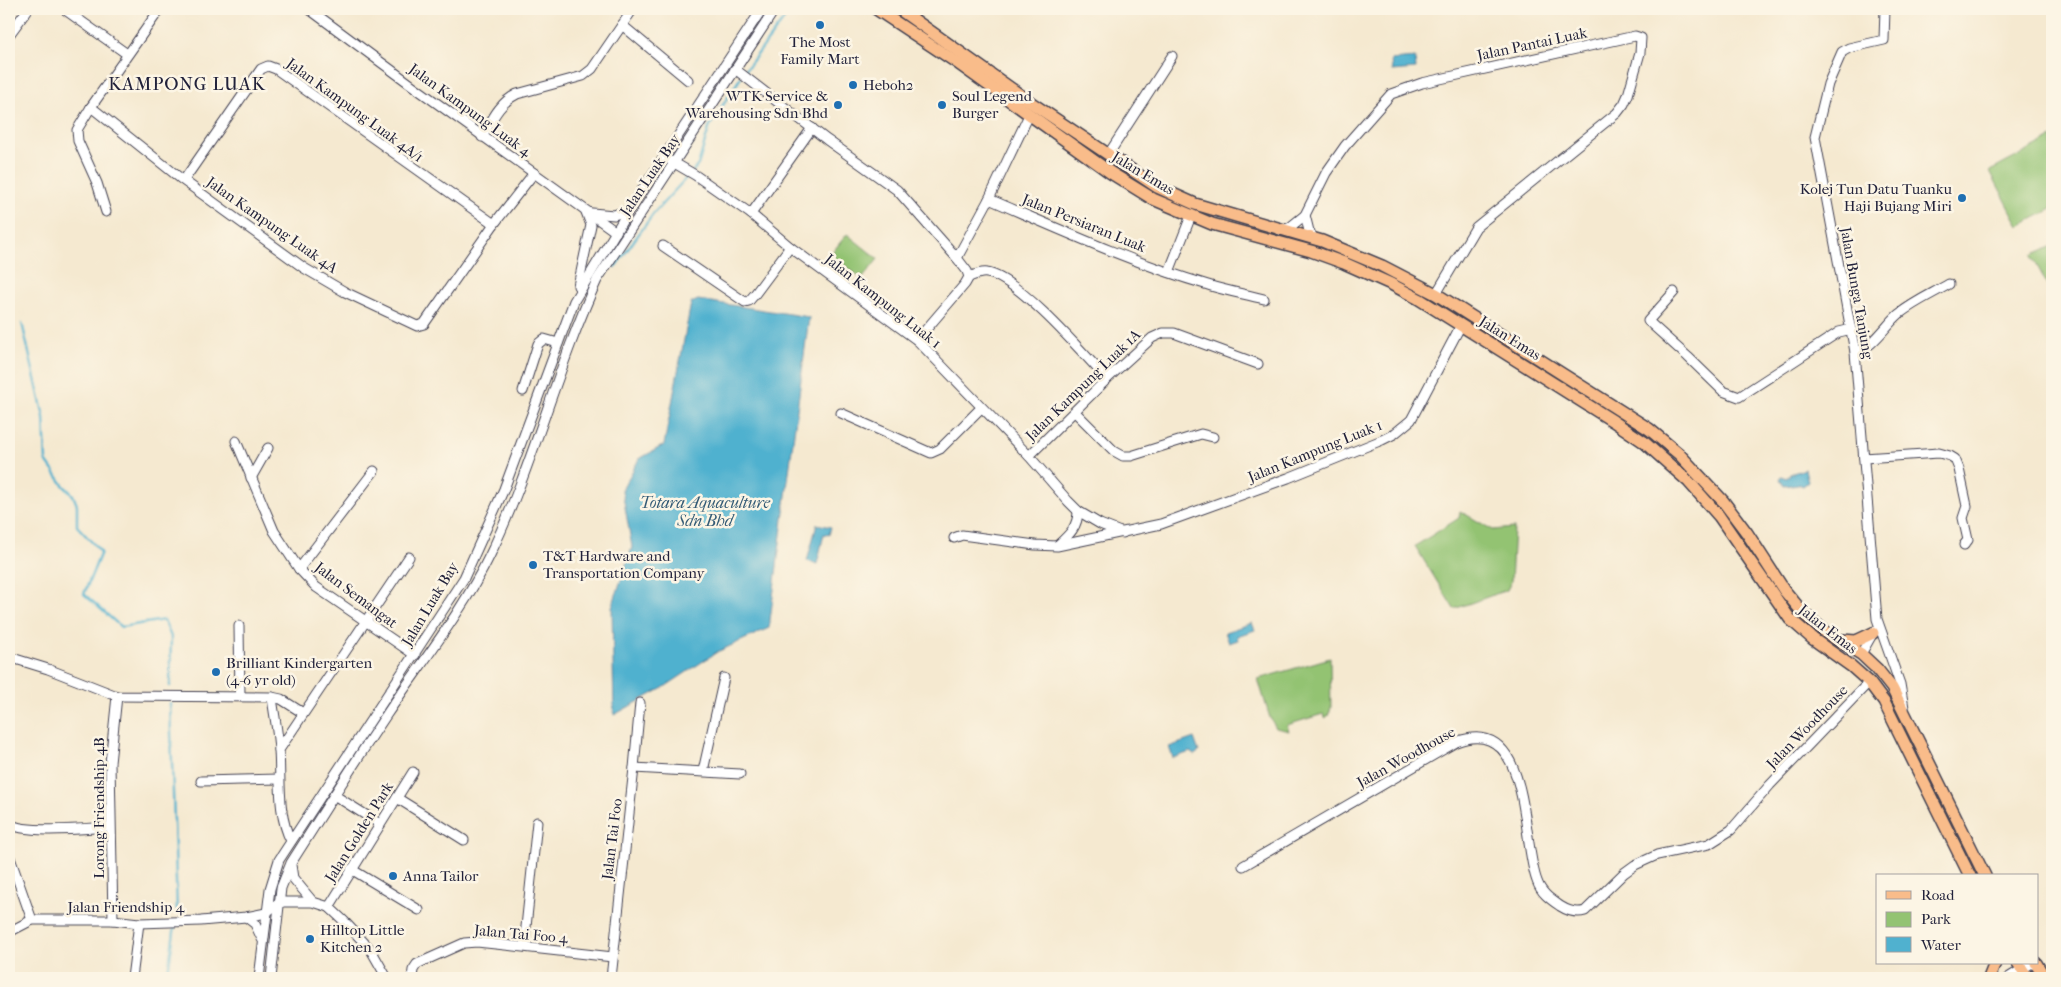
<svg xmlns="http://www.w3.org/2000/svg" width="2061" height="987" viewBox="0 0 2061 987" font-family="'IM FELL French Canon',serif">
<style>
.green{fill:#93c372;stroke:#5a7256}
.water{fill:#50b1cf;stroke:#396a85}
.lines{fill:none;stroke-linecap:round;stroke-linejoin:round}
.stream{stroke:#50b1cf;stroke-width:2.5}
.minor-casing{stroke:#424051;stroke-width:11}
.major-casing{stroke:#424051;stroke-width:14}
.minor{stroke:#fff;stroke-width:9}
.major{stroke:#f9bc8a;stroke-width:11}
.poi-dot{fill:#1f6fb2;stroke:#fcf5e5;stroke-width:2}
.labels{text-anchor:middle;stroke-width:5;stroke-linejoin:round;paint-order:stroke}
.poi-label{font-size:15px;fill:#22223b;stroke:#fcf5e5;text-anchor:start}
.street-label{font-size:15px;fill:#22223b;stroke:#fcf5e5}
.water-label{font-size:16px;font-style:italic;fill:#345b76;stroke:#fcf5e5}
.quarter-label{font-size:18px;letter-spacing:1px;fill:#22223b;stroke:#fcf5e5}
</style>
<rect width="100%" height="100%" fill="#fcf5e5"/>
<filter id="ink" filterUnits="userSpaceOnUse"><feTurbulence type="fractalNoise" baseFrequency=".02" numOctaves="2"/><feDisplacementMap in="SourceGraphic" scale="10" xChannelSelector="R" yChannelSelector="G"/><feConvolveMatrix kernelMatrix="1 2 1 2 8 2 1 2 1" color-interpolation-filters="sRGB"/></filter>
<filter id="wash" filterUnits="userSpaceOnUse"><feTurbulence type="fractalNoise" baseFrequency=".0096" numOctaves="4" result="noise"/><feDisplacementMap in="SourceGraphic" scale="20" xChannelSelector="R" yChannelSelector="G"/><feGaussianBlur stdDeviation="1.12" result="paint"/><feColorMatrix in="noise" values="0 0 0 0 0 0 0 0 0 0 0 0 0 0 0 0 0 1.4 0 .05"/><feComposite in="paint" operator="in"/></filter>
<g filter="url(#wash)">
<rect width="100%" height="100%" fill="#f5e9d0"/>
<g class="green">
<polygon points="2052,138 2052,209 2019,226 1990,171"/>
<polygon points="847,234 878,259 862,279 831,254"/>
<polygon points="2052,246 2052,289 2050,290 2032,256"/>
<polygon points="1460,511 1493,530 1514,528 1511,582 1507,590 1454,609 1415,546 1459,518"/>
<polygon points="1330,658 1331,708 1328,716 1325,718 1323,714 1287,725 1289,731 1276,728 1270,718 1258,679"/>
</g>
<g class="water">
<polygon points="1415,58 1416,69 1392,71 1391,60"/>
<polygon points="698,300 809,317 769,628 717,652 663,688 614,715 612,607 632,547 622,490 639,459 664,445 691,303"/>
<polygon points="1805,469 1808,482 1803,486 1797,484 1784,486 1780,479 1782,476 1787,478 1790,474"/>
<polygon points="817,524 831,527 829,535 824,534 817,564 807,561"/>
<polygon points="1252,623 1255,630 1237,636 1238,640 1229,643 1225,632"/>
<polygon points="1194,738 1199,752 1194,755 1190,752 1173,758 1169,747"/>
</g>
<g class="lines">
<g class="stream">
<polyline points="744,72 792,9"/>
<polyline points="693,171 698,165 710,125 741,77"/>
<polyline points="615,267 654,213 689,175"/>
<polyline points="22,323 44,417 46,461 64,486 73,495 77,505 77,526 101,552 84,594 121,627 164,620 171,637 170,686"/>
<polyline points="170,703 177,910"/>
<polyline points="167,978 175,925"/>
</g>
</g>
</g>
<g filter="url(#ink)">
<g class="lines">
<g class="minor-casing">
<g id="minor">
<polyline points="64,9 127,54"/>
<polyline points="309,9 413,86 616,232"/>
<polyline points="1885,9 1884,40 1849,48 1842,52 1828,84 1815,137 1855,352 1877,619 1900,684 1904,708"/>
<polyline points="622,25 688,80"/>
<polyline points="9,35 28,9"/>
<polyline points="735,69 827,140 897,190 957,258 967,271 969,277"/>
<polyline points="91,107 180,178 304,268 345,292 417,326 424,324 494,224 534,173"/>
<path d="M482,137C492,120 499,103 517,94L583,76L592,69L633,9"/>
<polyline points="1108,155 1172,56"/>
<polyline points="671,161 695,175 751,214 790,247 917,340 1029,456 1068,501 1078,511 1100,524 1123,533"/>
<polyline points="184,180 261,69 268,66 276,69 494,224"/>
<path d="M989,199C1061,230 1133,263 1208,285C1226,291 1245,294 1264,299"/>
<polyline points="106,212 97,183 78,141 77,130 91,107 160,9"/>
<polyline points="592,213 614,215 629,210"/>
<polyline points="751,214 812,128"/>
<polyline points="1305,215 1309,231 1314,239"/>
<polyline points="1280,230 1289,228 1305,215 1326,173 1345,146 1391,94 1422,83 1635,36 1641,38 1640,53 1628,95 1624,104 1617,113 1476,227 1436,294"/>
<polyline points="663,246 745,302 749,301 755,294 790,247"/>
<polyline points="957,258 989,199 1029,115"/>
<polyline points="1169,272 1191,216"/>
<path d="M969,277C974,275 982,272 987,273C1017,277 1084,354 1107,379"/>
<polyline points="578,286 591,225 586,212"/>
<polyline points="1674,292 1648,321 1688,357 1723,391 1739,397 1839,332 1852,329"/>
<polyline points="917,340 965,284 969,277"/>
<path d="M1855,352C1873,348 1885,326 1899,314C1914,302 1932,294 1949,284"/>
<polyline points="523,391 538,344 544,339 558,343"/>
<polyline points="1075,412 1114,451 1123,456 1131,456 1201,434 1213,437"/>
<polyline points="841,413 931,453 940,449 981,408"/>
<polyline points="236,441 274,531 299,569 316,587 415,655"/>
<polyline points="1029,456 1107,379 1152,338 1163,333 1174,333 1258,364"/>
<polyline points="1864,458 1939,453 1950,456 1955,459 1959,469 1967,506 1963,518 1968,540 1964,545"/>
<polyline points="251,478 268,448"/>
<polyline points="954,538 962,535 1035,545 1057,546 1161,524 1288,478 1382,440 1394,434 1411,420 1461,325"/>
<path d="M1058,545C1069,535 1078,527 1078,511"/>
<polyline points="299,569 374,471"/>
<polyline points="239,626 240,696"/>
<polyline points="1861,654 1874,631"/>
<polyline points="9,657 48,669 117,696 272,697 281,699 303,713"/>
<path d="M272,697C274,714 278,732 279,750C281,780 277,814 291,841"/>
<polyline points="279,750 409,557"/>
<polyline points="634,768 740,774"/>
<polyline points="703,771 724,678"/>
<polyline points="201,781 279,779"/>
<polyline points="334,795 380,824"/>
<polyline points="397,798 464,840"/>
<path d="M9,823C22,835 90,828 110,827"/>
<polyline points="9,855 32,920"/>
<polyline points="291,865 293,878 313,902"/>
<path d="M1243,866L1456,742C1532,713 1521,841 1537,881C1541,893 1550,899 1560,906C1568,911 1576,914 1585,911L1624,873L1635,865L1657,855L1709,844L1731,830L1770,785L1869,682"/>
<polyline points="351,869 419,910"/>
<polyline points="329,907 413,772"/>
<polyline points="246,917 255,924 262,939"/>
<polyline points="113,920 110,763 117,696"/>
<polyline points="9,932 32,920 113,920 139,923 201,921 246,917 266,913 279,902 313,902 329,907 344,921 371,950 387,978"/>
<polyline points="524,946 537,822"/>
<polyline points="132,978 139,923"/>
<polyline points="259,978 270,889 279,860 464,578 504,489 574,301 629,210 762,9"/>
<path d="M271,978L281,888L291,863C323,813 354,763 387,714C422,662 463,611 490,555C533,466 556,370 597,280L775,9"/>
<polyline points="412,978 413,970 417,964 464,943 477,942 613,957"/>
<polyline points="611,978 634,768 640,703"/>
<polyline points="2008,978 2032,963"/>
</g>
</g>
<g class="major-casing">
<g id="major">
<polyline points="876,9 959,64 1111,173 1153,199 1212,224 1311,251 1344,263 1391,284 1419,299 1613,421 1644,442 1689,482 1719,516 1790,619 1813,639 1851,666 1869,682 1884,702 1970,876"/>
<polyline points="899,9 1030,102 1157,187 1195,204 1322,241 1382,266 1436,294 1649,429 1679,454 1723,501 1747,533 1784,590 1804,614 1828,634 1861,654 1877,669 1892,688 1985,876"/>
<polyline points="1842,640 1856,641 1873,633"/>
<polyline points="2018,963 2028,978"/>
<polyline points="2036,963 2045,978"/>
<polyline points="1989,978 1995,963"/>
</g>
</g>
<use href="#minor" class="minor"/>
<use href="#major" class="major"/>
</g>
</g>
<g class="poi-dot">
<circle cx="820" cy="25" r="5"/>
<circle cx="853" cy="85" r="5"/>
<circle cx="838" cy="105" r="5"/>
<circle cx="942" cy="105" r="5"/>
<circle cx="1962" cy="198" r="5"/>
<circle cx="533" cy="565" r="5"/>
<circle cx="216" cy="672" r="5"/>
<circle cx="393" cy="876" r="5"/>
<circle cx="310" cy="939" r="5"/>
</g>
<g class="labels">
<g class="poi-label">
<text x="820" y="47" text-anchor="middle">The Most<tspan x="820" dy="17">Family Mart</tspan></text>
<text x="863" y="90">Heboh2</text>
<text x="828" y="101" text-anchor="end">WTK Service &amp;<tspan x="828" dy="17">Warehousing Sdn Bhd</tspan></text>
<text x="952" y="101">Soul Legend<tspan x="952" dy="17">Burger</tspan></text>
<text x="1952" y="194" text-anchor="end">Kolej Tun Datu Tuanku<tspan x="1952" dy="17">Haji Bujang Miri</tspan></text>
<text x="543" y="561">T&amp;T Hardware and<tspan x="543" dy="17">Transportation Company</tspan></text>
<text x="226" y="668">Brilliant Kindergarten<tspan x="226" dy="17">(4-6 yr old)</tspan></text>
<text x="403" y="881">Anna Tailor</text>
<text x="320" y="935">Hilltop Little<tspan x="320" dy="17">Kitchen 2</tspan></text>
</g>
<g class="street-label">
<text transform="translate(1532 44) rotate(-12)" y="5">Jalan Pantai Luak</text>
<text transform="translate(355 110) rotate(36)" y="5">Jalan Kampung Luak 4A/1</text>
<text transform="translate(470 110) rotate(36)" y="5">Jalan Kampung Luak 4</text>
<text transform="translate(1143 173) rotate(31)" y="5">Jalan Emas</text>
<text transform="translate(650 175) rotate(-56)" y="5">Jalan Luak Bay</text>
<text transform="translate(1084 223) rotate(22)" y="5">Jalan Persiaran Luak</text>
<text transform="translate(272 225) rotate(35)" y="5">Jalan Kampung Luak 4A</text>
<text transform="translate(1857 293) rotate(80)" y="5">Jalan Bunga Tanjung</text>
<text transform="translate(883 301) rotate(38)" y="5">Jalan Kampung Luak 1</text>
<text transform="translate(1510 338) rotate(32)" y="5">Jalan Emas</text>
<text transform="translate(1083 385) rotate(-44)" y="5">Jalan Kampung Luak 1A</text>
<text transform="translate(1315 451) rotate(-22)" y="5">Jalan Kampung Luak 1</text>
<text transform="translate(356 595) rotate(37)" y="5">Jalan Semangat</text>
<text transform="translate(430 604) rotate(-59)" y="5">Jalan Luak Bay</text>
<text transform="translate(1828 629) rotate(38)" y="5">Jalan Emas</text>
<text transform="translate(1807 727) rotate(-46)" y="5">Jalan Woodhouse</text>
<text transform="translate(1406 757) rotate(-29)" y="5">Jalan Woodhouse</text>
<text transform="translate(99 808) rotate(-90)" y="5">Lorong Friendship 4B</text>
<text transform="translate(359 832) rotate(-58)" y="5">Jalan Golden Park</text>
<text transform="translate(612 839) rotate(-83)" y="5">Jalan Tai Foo</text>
<text x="126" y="912">Jalan Friendship 4</text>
<text transform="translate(521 934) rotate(5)" y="5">Jalan Tai Foo 4</text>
</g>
<g class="water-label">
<text x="705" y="508">Totara Aquaculture<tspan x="705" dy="18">Sdn Bhd</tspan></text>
</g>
<g class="quarter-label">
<text x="187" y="90">KAMPONG LUAK</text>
</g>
</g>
<rect width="2061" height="987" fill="none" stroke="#fcf5e5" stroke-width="30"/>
<rect x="1876" y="874" width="162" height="90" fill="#fcf5e5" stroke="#a5a1a1"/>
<rect x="1886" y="891" width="25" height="8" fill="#f9bc8a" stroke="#a5a1a1"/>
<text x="1921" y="900" font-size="15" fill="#22223b">Road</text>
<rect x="1886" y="912" width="25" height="15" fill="#93c372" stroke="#a5a1a1"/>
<text x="1921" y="924" font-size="15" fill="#22223b">Park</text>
<rect x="1886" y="937" width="25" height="15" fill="#50b1cf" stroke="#a5a1a1"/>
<text x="1921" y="950" font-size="15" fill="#22223b">Water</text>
</svg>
